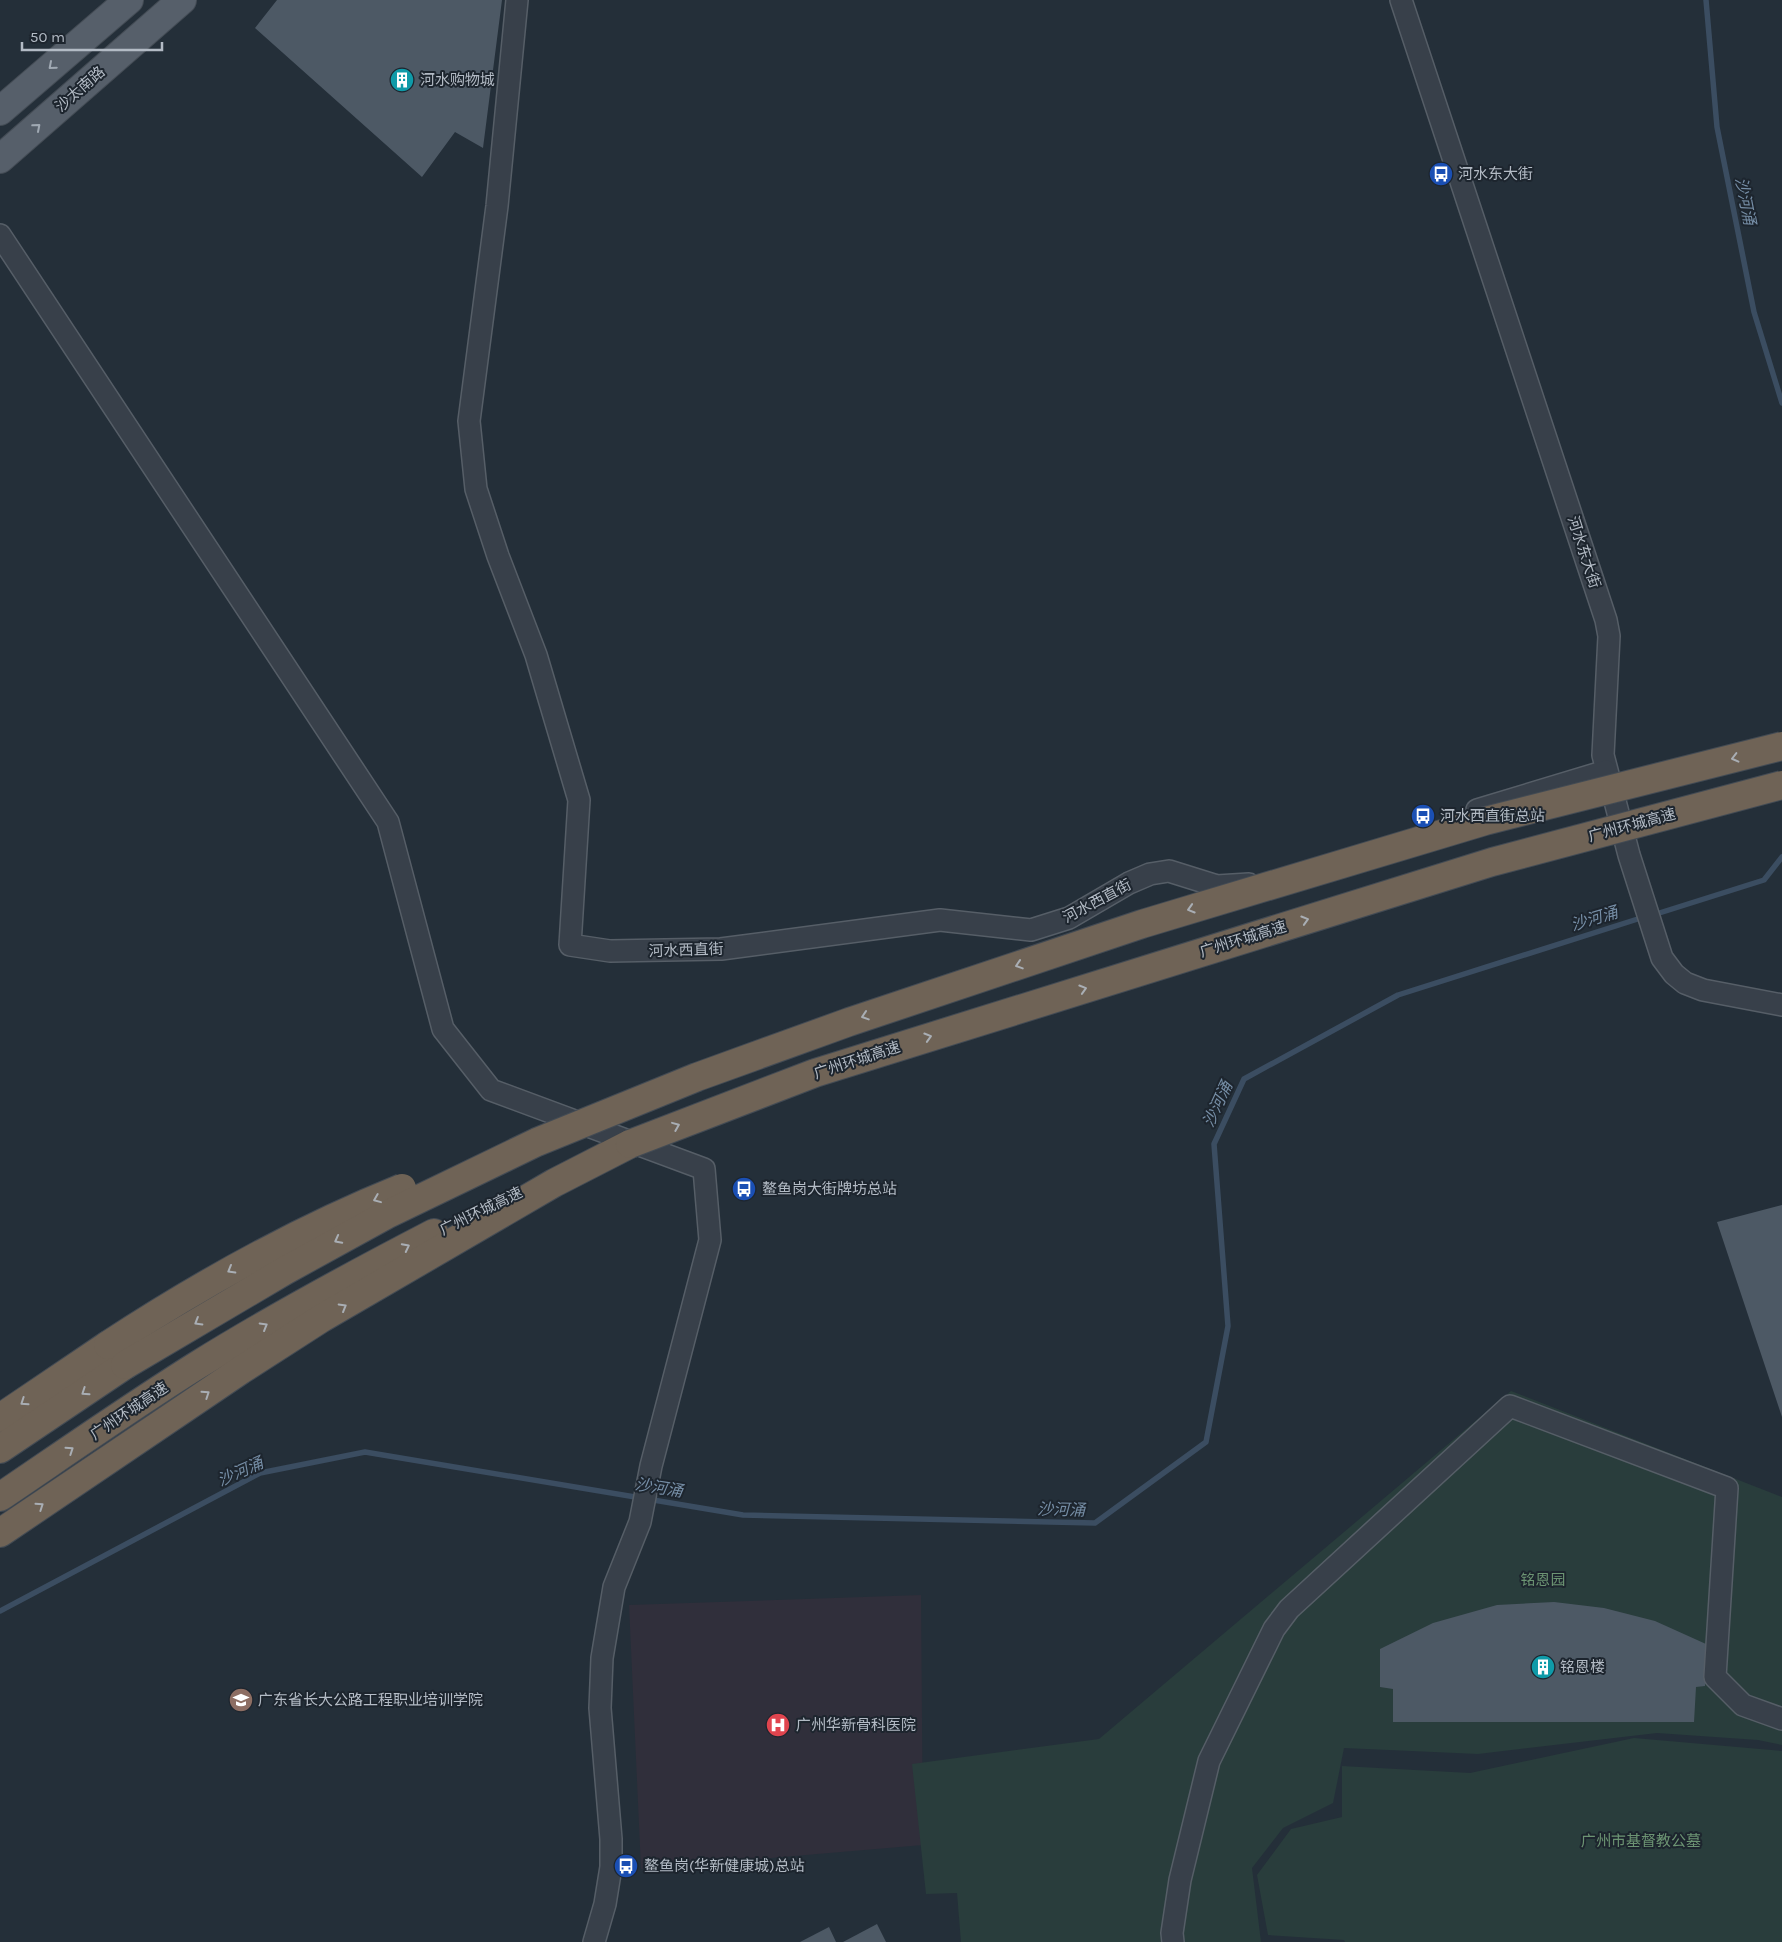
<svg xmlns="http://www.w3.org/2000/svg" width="1782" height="1942" viewBox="0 0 1782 1942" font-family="Karla,'Noto Sans SC',sans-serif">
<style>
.medical{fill:#302f3b}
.green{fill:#293d3c}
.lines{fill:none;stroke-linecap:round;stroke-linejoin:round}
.stream{stroke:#3b4d61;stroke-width:5.5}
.building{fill:#4d5965}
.minor-casing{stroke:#565e67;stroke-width:24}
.major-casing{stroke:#444c55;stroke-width:30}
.highway-casing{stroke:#434b54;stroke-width:30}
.minor{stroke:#38404a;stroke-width:21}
.major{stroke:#565f6a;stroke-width:28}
.highway{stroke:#6f6356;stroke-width:28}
.highway-bridge-casing{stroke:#434b54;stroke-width:30;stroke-linecap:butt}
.highway-bridge{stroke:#6f6356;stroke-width:28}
.oneway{stroke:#a0a9b3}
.oneway2{stroke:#a9aeb4}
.labels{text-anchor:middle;stroke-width:4;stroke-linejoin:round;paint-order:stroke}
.poi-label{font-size:15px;fill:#b3bbc5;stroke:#1d252e;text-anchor:start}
.street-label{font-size:15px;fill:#b3bbc5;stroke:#1d252e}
.park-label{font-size:15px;fill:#6c9473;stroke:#1d252e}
.water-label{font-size:16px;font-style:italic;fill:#768ea6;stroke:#1d252e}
</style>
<rect width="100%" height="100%" fill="#242f39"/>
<polygon class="medical" points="921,1595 923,1845 641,1869 629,1605"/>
<g class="green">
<polygon points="1511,1391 1782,1497 1782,1745 1758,1740 1657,1733 1478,1754 1344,1748 1333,1803 1283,1828 1252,1868 1261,1942 961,1942 957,1893 926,1894 912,1764 1099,1739"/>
<polygon points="1634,1738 1782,1751 1782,1942 1345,1942 1344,1940 1268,1935 1257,1875 1291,1829 1342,1817 1342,1766 1470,1773"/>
</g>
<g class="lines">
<g class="stream">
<polyline points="1706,0 1717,127 1754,312 1782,403"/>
<polyline points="1653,915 1764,880 1782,857"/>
<polyline points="0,1611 260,1473 365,1452 743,1515 1095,1523 1206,1442 1228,1326 1214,1144 1244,1079 1398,995 1644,917"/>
</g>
</g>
<g class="building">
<polygon points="277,0 502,0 483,148 455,132 422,177 255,28"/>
<polygon points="1782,1205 1782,1417 1717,1222"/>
<polygon points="1554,1602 1604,1608 1655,1621 1706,1644 1705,1686 1696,1687 1694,1722 1393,1722 1393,1689 1380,1687 1380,1649 1433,1623 1497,1605"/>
<polygon points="877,1924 886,1942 843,1942"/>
<polygon points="829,1927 836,1942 800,1942"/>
</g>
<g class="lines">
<g class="minor-casing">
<g id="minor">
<polyline points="517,0 497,206 469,421 476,489 498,556 536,655 579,800 570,945 610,951 721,949 940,920 1031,930 1069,918 1129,883 1150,874 1169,871 1217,886 1249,884"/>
<polyline points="1401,0 1606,620 1609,636 1603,755 1629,855 1662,958 1674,974 1685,983 1703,990 1782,1005"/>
<polyline points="0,235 388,822 443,1029 491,1090 704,1169 710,1240 651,1466 640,1522 614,1587 602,1658 600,1708 611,1839 611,1867 605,1904 594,1942"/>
<polyline points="1477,810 1606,771"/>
<polyline points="1173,1942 1172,1933 1180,1880 1209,1761 1274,1629 1289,1609 1510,1406 1727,1488 1715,1677 1743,1705 1782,1719"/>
</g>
</g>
<g class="major-casing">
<g id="major">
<polyline points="0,111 129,0"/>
<polyline points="0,159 182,0"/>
</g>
</g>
<g class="highway-casing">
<g id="highway">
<polyline points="0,1418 108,1345"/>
<polyline points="0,1449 125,1365"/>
<path d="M0,1497C65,1453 129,1408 196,1366C273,1318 353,1275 434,1233"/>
<polyline points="0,1533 241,1370 322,1318 554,1183 630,1144"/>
</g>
</g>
<use href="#minor" class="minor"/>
<use href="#major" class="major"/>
<use href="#highway" class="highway"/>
<g class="highway-bridge-casing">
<g id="highway-bridge">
<polyline points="630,1144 815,1073 1492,862 1782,785"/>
<path d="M108,1345C201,1284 298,1230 402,1188"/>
<polyline points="125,1365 286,1270 386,1215 537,1142 697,1077 849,1022 1142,924 1485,821 1782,746"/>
</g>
</g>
<use href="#highway-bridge" class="highway-bridge"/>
</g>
<defs><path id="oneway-chevron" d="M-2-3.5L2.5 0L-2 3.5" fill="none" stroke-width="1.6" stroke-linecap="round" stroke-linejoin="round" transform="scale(1.25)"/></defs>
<g class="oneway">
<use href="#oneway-chevron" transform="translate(52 66) rotate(139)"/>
<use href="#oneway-chevron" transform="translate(37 127) rotate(-41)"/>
</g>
<g class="oneway2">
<use href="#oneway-chevron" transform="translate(1735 758) rotate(166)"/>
<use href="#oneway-chevron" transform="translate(1191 909) rotate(163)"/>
<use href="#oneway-chevron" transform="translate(1305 920) rotate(-17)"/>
<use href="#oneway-chevron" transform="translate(1019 965) rotate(162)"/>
<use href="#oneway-chevron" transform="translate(1083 989) rotate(-17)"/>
<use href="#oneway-chevron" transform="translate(865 1016) rotate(162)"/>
<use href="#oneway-chevron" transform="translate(928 1037) rotate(-17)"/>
<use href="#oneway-chevron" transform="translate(676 1126) rotate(-22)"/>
<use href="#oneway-chevron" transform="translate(377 1199) rotate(158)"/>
<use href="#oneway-chevron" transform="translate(338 1240) rotate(152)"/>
<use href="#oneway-chevron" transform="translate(406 1247) rotate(-27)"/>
<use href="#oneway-chevron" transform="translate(231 1270) rotate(150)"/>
<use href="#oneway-chevron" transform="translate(343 1307) rotate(-30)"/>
<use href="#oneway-chevron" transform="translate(198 1322) rotate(149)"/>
<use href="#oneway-chevron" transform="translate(264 1326) rotate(-30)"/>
<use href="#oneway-chevron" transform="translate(85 1392) rotate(146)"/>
<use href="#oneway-chevron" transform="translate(206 1394) rotate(-34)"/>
<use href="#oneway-chevron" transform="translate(24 1402) rotate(146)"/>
<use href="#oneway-chevron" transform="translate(70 1450) rotate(-34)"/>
<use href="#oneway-chevron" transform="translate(40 1506) rotate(-34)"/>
</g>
<defs>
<g id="building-disc" transform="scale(1.25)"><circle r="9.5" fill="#0f9aa8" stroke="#1d252e"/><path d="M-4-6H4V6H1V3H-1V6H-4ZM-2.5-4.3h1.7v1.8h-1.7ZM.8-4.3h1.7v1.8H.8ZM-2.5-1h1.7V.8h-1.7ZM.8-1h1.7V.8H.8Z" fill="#fff"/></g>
<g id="bus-disc" transform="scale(1.25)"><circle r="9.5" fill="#1a4fb4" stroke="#1d252e"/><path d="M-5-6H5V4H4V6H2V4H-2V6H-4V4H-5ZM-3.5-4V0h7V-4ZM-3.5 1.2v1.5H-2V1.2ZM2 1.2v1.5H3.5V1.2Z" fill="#fff"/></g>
<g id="university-disc" transform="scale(1.25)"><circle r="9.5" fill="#8d6e63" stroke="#1d252e"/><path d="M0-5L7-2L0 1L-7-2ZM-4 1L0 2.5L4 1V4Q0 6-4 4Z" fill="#fff"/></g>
<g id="hospital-disc" transform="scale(1.25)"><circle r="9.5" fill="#e0444e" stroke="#1d252e"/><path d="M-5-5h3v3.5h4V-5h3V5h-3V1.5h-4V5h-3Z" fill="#fff"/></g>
</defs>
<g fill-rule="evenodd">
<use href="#building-disc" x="402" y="80"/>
<use href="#bus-disc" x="1441" y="174"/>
<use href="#bus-disc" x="1423" y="816"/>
<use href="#bus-disc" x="744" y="1189"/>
<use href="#building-disc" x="1543" y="1667"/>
<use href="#university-disc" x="241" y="1700"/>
<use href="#hospital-disc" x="778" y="1725"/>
<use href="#bus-disc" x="626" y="1866"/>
</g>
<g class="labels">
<g class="poi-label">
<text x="420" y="85">河水购物城</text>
<text x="1458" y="179">河水东大街</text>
<text x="1440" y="821">河水西直街总站</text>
<text x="762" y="1194">鳌鱼岗大街牌坊总站</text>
<text x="1560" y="1672">铭恩楼</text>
<text x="258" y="1705">广东省长大公路工程职业培训学院</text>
<text x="796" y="1730">广州华新骨科医院</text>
<text x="644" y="1871">鳌鱼岗(华新健康城)总站</text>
</g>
<g class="street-label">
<text transform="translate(80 89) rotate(-41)" y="5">沙太南路</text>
<text transform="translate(1584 552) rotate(72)" y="5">河水东大街</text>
<text transform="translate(1632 825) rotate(-15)" y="5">广州环城高速</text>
<text transform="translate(1097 901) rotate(-28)" y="5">河水西直街</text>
<text transform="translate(1243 939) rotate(-17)" y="5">广州环城高速</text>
<text transform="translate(686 950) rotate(-2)" y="5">河水西直街</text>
<text transform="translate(857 1060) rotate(-18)" y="5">广州环城高速</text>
<text transform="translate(481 1211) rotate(-26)" y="5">广州环城高速</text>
<text transform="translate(129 1411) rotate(-34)" y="5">广州环城高速</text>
</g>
<g class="park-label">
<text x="1543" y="1585">铭恩园</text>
<text x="1641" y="1846">广州市基督教公墓</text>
</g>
<g class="water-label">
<text transform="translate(1746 201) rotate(79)" y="6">沙河涌</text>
<text transform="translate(1594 918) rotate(-17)" y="6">沙河涌</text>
<text transform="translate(1217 1104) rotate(-65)" y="6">沙河涌</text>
<text transform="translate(240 1471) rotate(-24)" y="6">沙河涌</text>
<text transform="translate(659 1487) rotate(9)" y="6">沙河涌</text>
<text transform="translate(1061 1509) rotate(1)" y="6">沙河涌</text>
</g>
</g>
<path d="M22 42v8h140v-8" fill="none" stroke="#b3bbc5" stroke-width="2.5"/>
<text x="30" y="42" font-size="15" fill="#b3bbc5" stroke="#1d252e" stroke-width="4" paint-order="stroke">50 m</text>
</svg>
